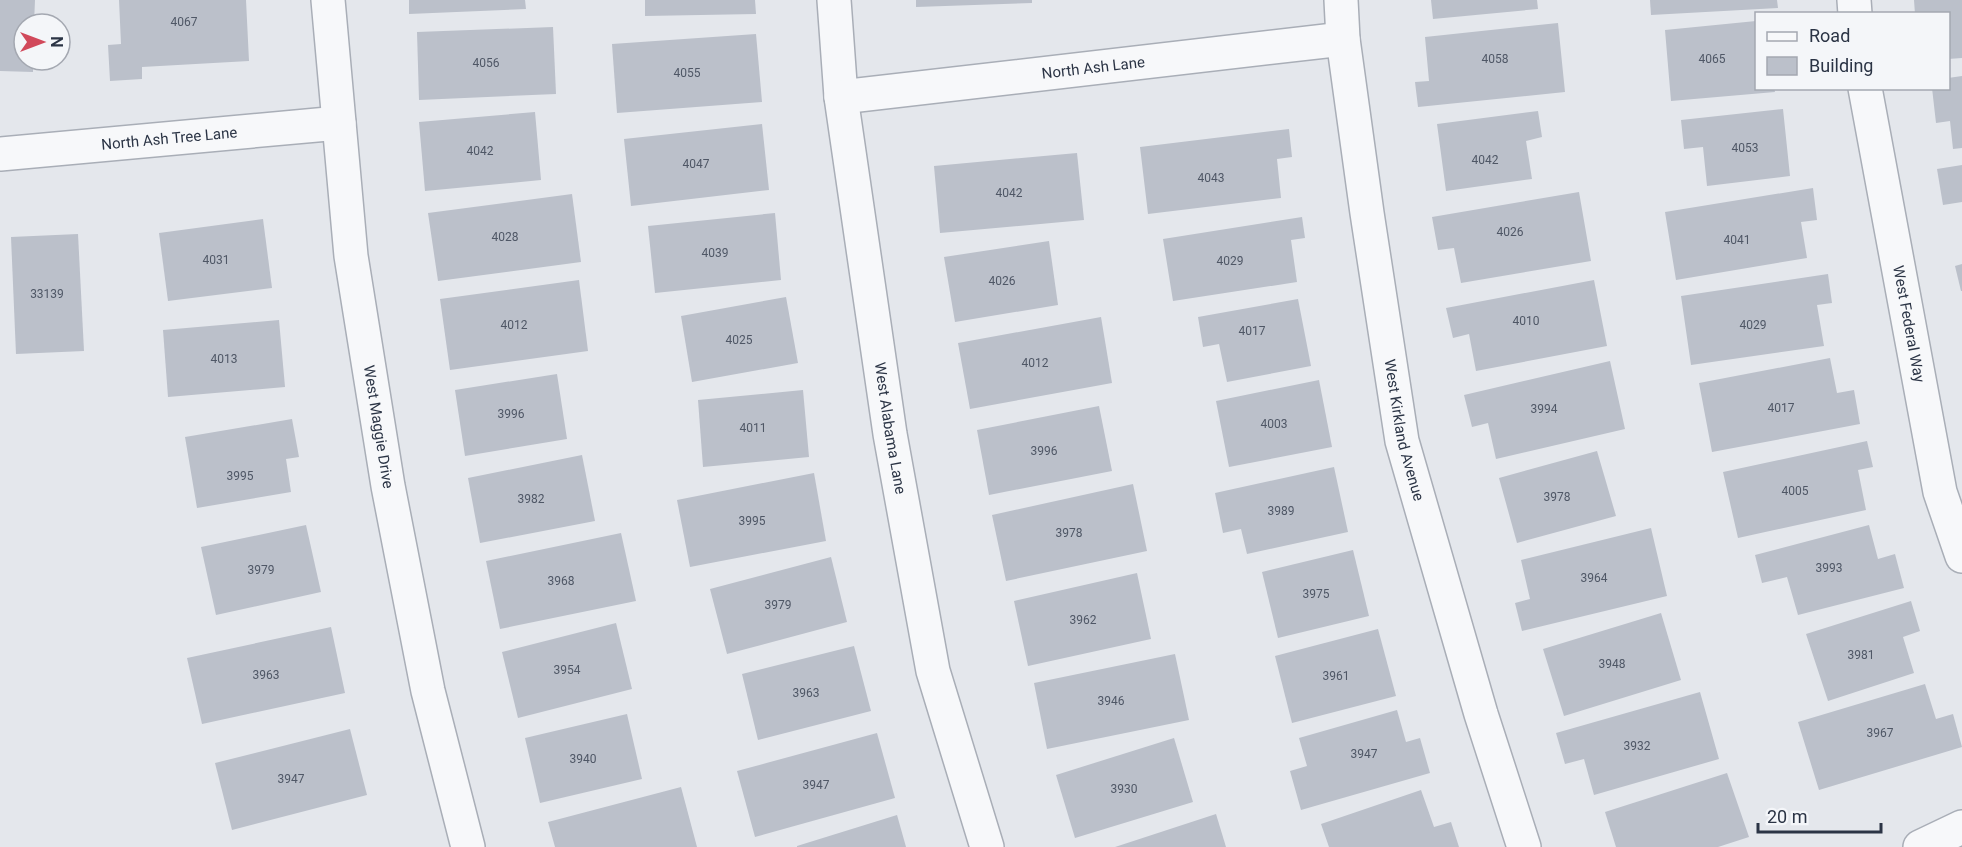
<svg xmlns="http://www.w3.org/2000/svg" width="1962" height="847" viewBox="0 0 1962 847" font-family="Roboto,sans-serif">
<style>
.building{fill:#bbc0ca}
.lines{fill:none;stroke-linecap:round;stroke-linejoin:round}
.minor-casing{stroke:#a9aeb7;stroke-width:36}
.minor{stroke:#f7f8fa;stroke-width:33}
.labels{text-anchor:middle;stroke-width:5;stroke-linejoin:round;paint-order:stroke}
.number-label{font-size:12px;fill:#4f5766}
.street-label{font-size:15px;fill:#2b3445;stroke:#f4f6f9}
</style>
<rect width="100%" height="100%" fill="#e4e7ec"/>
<g class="building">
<polygon points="0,0 35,0 34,24 24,24 24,60 33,60 33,72 0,71"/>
<polygon points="119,0 246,0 249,61 142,67 142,79 110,81 108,45 121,44"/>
<polygon points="409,0 525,0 526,9 409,14"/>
<polygon points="645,0 755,0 756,14 645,16"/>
<polygon points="916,0 1032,0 1032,3 916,7"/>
<polygon points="1431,0 1537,0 1538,9 1433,19"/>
<polygon points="1650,0 1777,0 1778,8 1651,15"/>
<polygon points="1914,0 1962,0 1962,58 1948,59 1948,14 1915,14"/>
<polygon points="1756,21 1756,88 1774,88 1775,92 1671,101 1665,30"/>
<polygon points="1558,23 1565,92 1418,107 1415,82 1429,81 1425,37"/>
<polygon points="553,27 556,94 419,100 417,32"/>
<polygon points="756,34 762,102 617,113 612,44"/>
<polygon points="1962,76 1962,148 1953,149 1950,121 1936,123 1932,88 1948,88 1948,78"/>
<polygon points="1783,109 1790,176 1707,186 1703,147 1684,149 1681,120"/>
<polygon points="1538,111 1542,137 1526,141 1532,179 1446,191 1437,124"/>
<polygon points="535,112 541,180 425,191 419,122"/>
<polygon points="762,124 769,190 631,206 624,139"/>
<polygon points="1289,129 1292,157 1277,159 1281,198 1148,214 1140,147"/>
<polygon points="1077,153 1084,220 940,233 934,166"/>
<polygon points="1962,165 1962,202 1943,205 1937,169"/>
<polygon points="1813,188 1817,220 1801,222 1807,258 1676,280 1665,212"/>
<polygon points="1579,192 1591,261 1461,283 1454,248 1438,250 1432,217"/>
<polygon points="572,194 581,262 438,281 428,213"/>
<polygon points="775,213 781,280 655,293 648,226"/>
<polygon points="1302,217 1305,238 1291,240 1297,282 1173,301 1163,239"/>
<polygon points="263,219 272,288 168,301 159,233"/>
<polygon points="78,234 84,351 16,354 11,237"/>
<polygon points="1049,241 1058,305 955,322 944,257"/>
<polygon points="1962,264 1962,291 1961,291 1955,266"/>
<polygon points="1828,274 1832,303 1817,305 1824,346 1691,365 1681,296"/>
<polygon points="579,280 588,351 450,370 440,299"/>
<polygon points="1594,280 1607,346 1476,371 1469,334 1453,338 1446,308"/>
<polygon points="786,297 798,363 692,382 681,316"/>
<polygon points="1298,299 1311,366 1227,382 1219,344 1203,347 1198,317"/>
<polygon points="1101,317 1112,383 970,409 958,343"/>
<polygon points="279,320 285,387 168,397 163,330"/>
<polygon points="1830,358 1837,393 1854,390 1860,424 1712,452 1699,383"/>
<polygon points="1610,361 1625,429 1496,459 1488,423 1472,427 1464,395"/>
<polygon points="557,374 567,439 465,456 455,390"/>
<polygon points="1319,380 1332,447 1229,467 1216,401"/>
<polygon points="803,390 809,457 703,467 698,400"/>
<polygon points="1099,406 1112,471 989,495 977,430"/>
<polygon points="292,419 299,457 286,459 291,492 197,508 185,437"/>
<polygon points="1867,441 1873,467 1858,470 1866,510 1738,538 1723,472"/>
<polygon points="1597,451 1616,516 1517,543 1499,478"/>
<polygon points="582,455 595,521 480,543 468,478"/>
<polygon points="1334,467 1348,532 1247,554 1241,529 1223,533 1215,493"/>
<polygon points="814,473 826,541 690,567 677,500"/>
<polygon points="1133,484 1147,551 1006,581 992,515"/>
<polygon points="306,525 321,592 216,615 201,547"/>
<polygon points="1869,525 1878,559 1895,554 1904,588 1798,615 1787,577 1762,583 1755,555"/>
<polygon points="1651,528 1667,596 1522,631 1515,603 1530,599 1521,560"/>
<polygon points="621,533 636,601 500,629 486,561"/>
<polygon points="1353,550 1369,616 1278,638 1262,572"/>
<polygon points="831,557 847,622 727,654 710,589"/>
<polygon points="1137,573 1151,639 1028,666 1014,601"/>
<polygon points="1911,601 1920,631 1903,637 1914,673 1828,701 1806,634"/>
<polygon points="1661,613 1681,680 1564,716 1543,649"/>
<polygon points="616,623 632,689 518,718 502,652"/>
<polygon points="331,627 345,693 202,724 187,658"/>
<polygon points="1378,629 1396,696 1292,723 1275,656"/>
<polygon points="854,646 871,711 758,740 742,674"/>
<polygon points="1175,654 1189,720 1047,749 1034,683"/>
<polygon points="1925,684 1936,719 1953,714 1962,747 1819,790 1798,722"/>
<polygon points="1700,692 1719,759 1594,795 1584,759 1565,764 1556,733"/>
<polygon points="1397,710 1406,742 1420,738 1430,773 1301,810 1290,771 1307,766 1299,738"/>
<polygon points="627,714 642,779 540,803 525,738"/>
<polygon points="350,729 367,795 232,830 215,763"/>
<polygon points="877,733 895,798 755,837 737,771"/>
<polygon points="1174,738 1193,802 1075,838 1056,775"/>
<polygon points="1727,773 1749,837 1718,847 1616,847 1605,812"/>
<polygon points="681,787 697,847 555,847 548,822"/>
<polygon points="1421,790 1434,827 1451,822 1459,847 1329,847 1321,824"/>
<polygon points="1216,814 1226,847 1115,847"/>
<polygon points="897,815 906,847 797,847 797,846"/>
</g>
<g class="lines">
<g class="minor-casing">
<g id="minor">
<path id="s1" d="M328,0L351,256L388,486L428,691L468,847"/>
<path id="s2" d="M834,0L841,97L890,434L933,671L987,847"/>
<path id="s3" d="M1341,0L1343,39L1367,213L1402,441L1481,714L1524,847"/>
<polyline points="1854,0 1855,14"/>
<path id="s4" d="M1865,88L1940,492L1962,556"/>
<path id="s5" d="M841,97L1343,39"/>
<path id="s6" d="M0,154L339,123"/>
<polyline points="1920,847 1962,827"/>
</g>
</g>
<use href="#minor" class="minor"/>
</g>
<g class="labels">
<g class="number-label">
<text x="184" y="26">4067</text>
<text x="1495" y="63">4058</text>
<text x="1712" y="63">4065</text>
<text x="486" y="67">4056</text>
<text x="687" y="77">4055</text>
<text x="1745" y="152">4053</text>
<text x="480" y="155">4042</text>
<text x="1485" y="164">4042</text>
<text x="696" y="168">4047</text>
<text x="1211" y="182">4043</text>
<text x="1009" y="197">4042</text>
<text x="1510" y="236">4026</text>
<text x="505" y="241">4028</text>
<text x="1737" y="244">4041</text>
<text x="715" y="257">4039</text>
<text x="216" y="264">4031</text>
<text x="1230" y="265">4029</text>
<text x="1002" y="285">4026</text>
<text x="47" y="298">33139</text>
<text x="1526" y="325">4010</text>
<text x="514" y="329">4012</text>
<text x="1753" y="329">4029</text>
<text x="1252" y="335">4017</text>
<text x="739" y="344">4025</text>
<text x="224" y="363">4013</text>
<text x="1035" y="367">4012</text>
<text x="1781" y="412">4017</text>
<text x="1544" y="413">3994</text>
<text x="511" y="418">3996</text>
<text x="1274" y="428">4003</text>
<text x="753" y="432">4011</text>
<text x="1044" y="455">3996</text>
<text x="240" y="480">3995</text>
<text x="1795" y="495">4005</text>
<text x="1557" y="501">3978</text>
<text x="531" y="503">3982</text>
<text x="1281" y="515">3989</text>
<text x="752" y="525">3995</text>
<text x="1069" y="537">3978</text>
<text x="1829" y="572">3993</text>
<text x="261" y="574">3979</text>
<text x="1594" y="582">3964</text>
<text x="561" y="585">3968</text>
<text x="1316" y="598">3975</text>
<text x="778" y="609">3979</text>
<text x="1083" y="624">3962</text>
<text x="1861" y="659">3981</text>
<text x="1612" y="668">3948</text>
<text x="567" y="674">3954</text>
<text x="266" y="679">3963</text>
<text x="1336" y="680">3961</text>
<text x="806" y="697">3963</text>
<text x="1111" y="705">3946</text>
<text x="1880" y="737">3967</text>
<text x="1637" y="750">3932</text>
<text x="1364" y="758">3947</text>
<text x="583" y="763">3940</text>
<text x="291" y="783">3947</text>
<text x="816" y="789">3947</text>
<text x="1124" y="793">3930</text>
</g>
<g class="street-label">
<text dy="5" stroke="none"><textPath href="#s5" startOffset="254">North Ash Lane</textPath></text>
<text dy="5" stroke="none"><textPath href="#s6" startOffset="170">North Ash Tree Lane</textPath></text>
<text dy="5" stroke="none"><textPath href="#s4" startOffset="240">West Federal Way</textPath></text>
<text dy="5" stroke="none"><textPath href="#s1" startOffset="430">West Maggie Drive</textPath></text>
<text dy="5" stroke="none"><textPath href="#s2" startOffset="432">West Alabama Lane</textPath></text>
<text dy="5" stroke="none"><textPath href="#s3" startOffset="435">West Kirkland Avenue</textPath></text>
</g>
</g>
<rect x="1755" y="12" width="195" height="78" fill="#f4f6f9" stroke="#a4a8b1" stroke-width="1.5"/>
<rect x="1767" y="32" width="30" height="9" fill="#f7f8fa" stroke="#a4a8b1" stroke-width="1.5"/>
<text x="1809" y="42" font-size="18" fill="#2b3445">Road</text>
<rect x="1767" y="57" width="30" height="18" fill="#bbc0ca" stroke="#a4a8b1" stroke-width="1.5"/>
<text x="1809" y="72" font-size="18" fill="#2b3445">Building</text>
<g transform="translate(42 42) rotate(90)"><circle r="28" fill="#f4f6f9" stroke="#a4a8b1" stroke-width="1.5"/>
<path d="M0-4.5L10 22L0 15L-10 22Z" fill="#d1495b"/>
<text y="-9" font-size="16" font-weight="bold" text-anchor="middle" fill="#2b3445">N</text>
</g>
<path d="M1758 823v9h123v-9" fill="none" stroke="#2b3445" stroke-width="3"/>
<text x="1767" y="823" font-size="18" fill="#2b3445" stroke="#f4f6f9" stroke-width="4.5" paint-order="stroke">20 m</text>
</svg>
